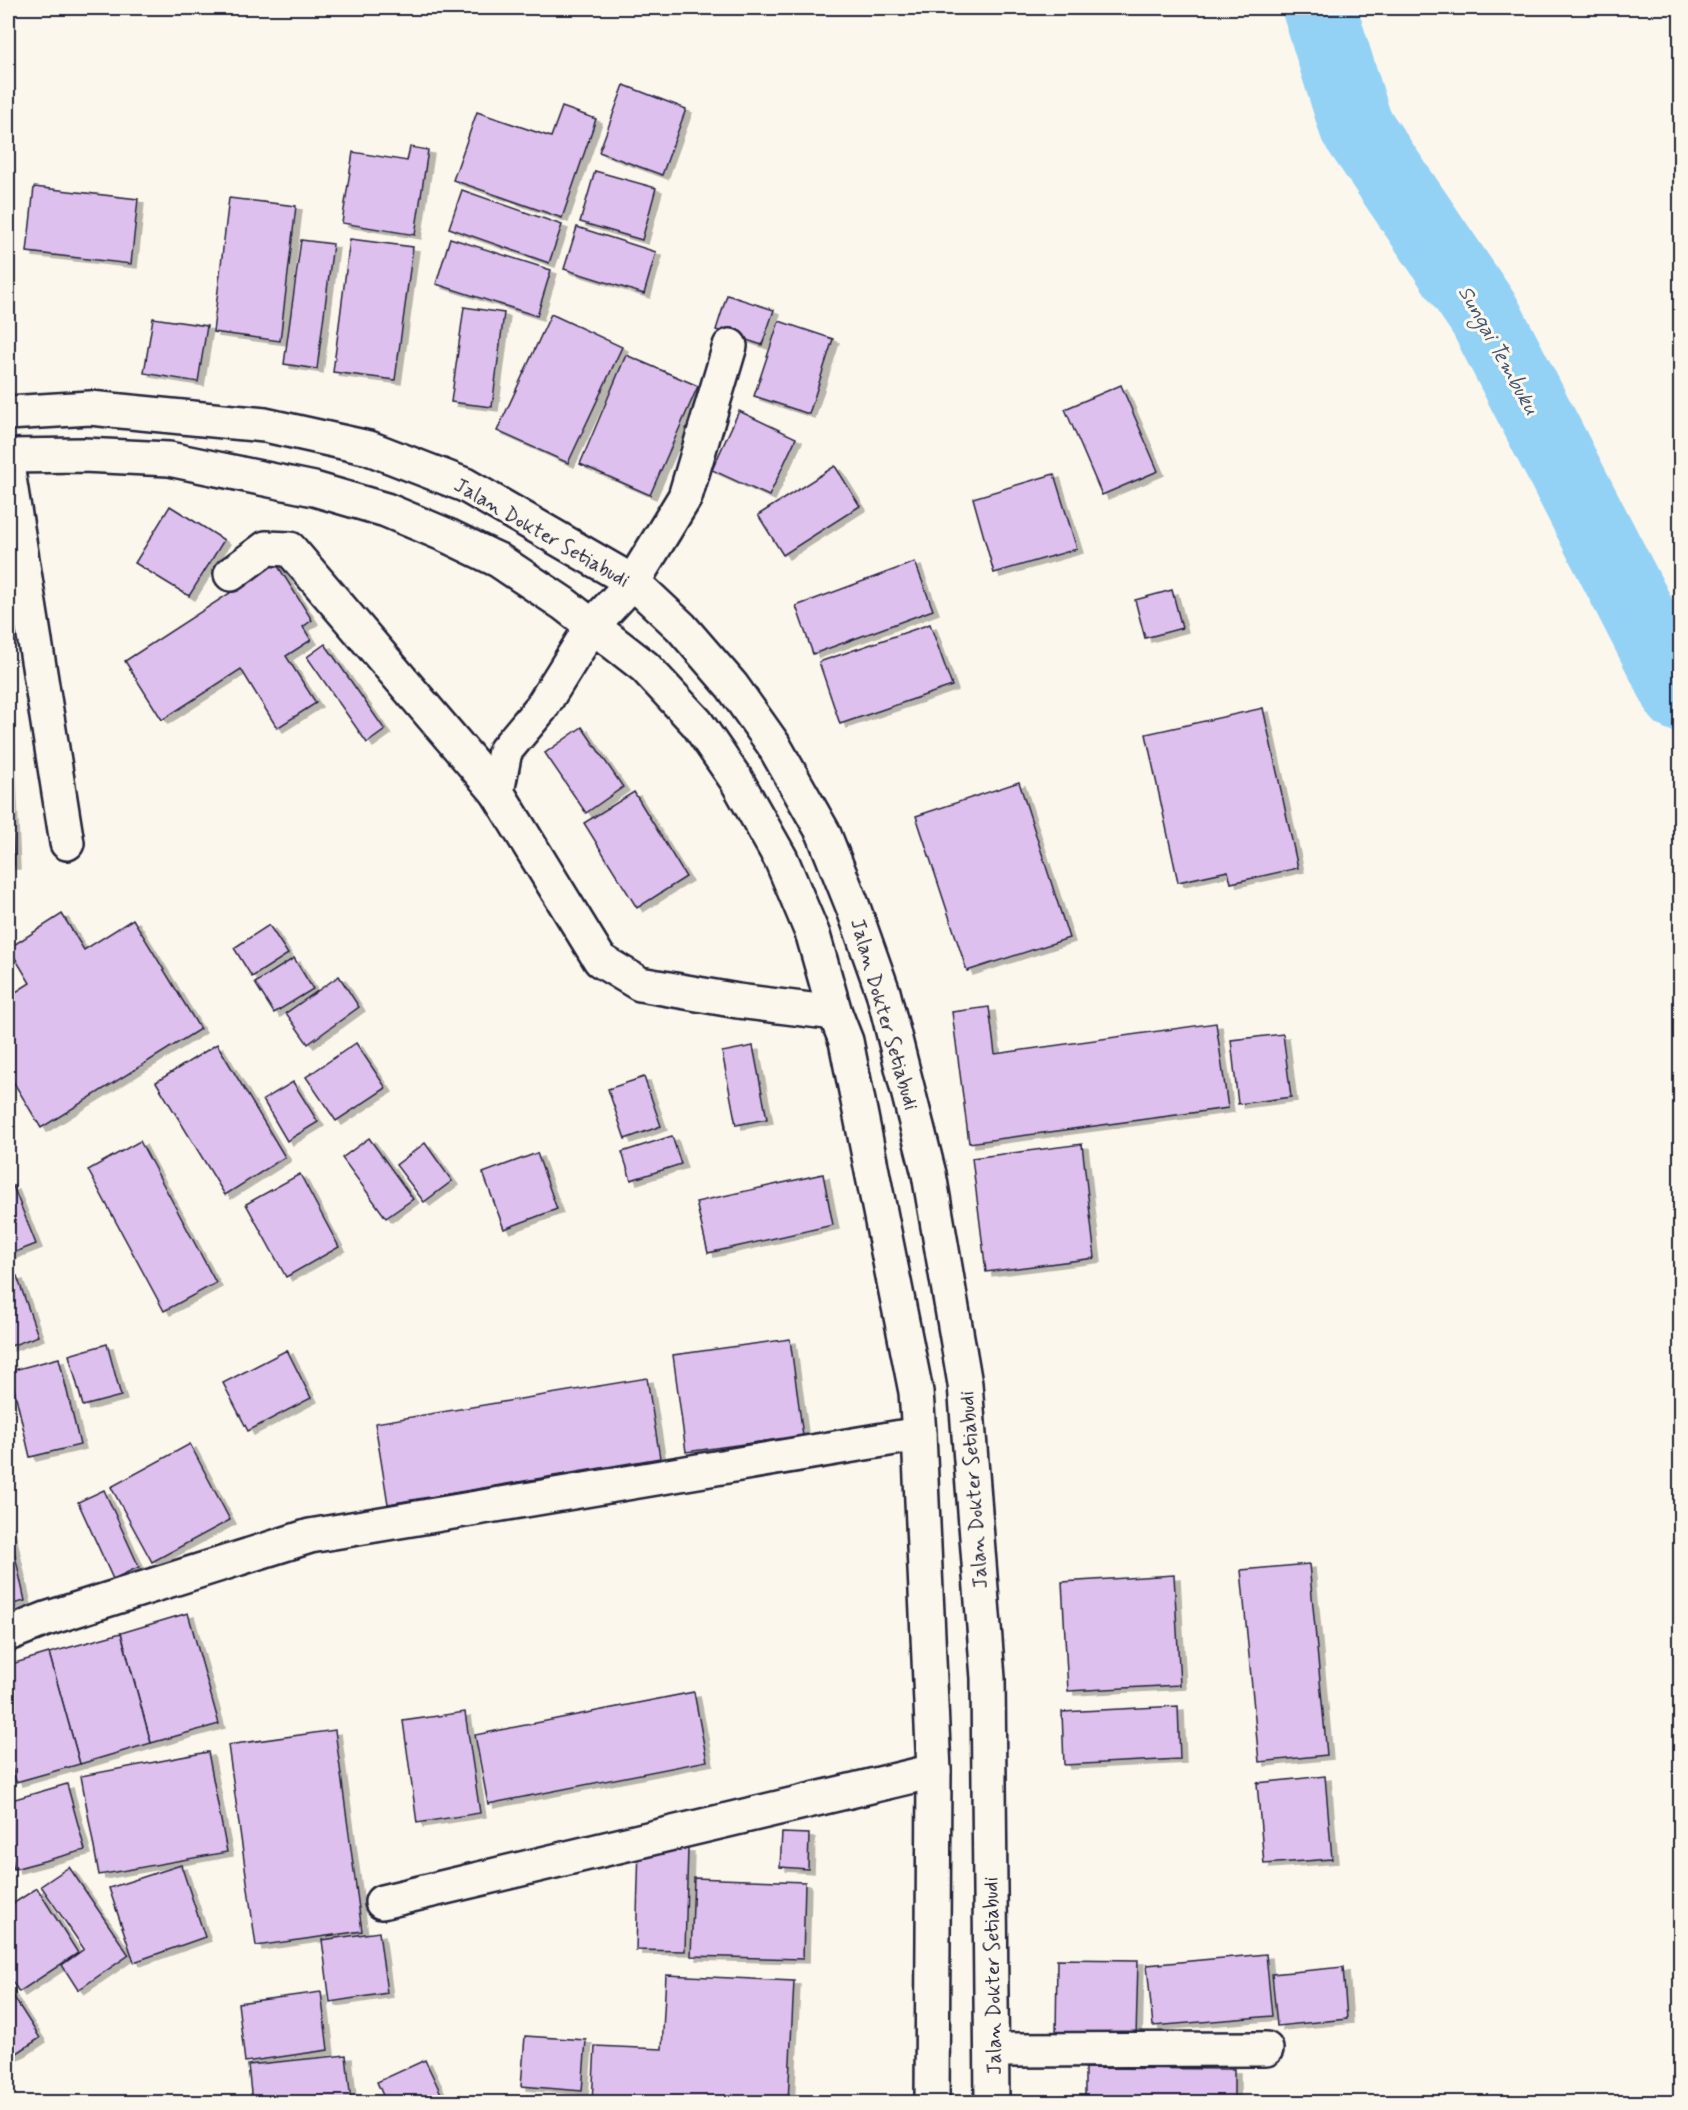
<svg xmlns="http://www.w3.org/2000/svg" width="1688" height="2110" viewBox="0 0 1688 2110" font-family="Mynerve,sans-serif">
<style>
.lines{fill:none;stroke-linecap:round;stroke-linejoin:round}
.river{stroke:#94d2f5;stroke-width:74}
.building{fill:#dec0ee;stroke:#22223b;stroke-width:1.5;filter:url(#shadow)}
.minor-casing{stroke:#22223b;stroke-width:38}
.minor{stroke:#fbf7ec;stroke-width:33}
.labels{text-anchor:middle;stroke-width:6;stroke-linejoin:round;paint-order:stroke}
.street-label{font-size:20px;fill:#22223b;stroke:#fbf7ec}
.water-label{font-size:21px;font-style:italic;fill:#445773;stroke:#fbf7ec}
</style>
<defs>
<filter id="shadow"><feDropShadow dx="6" dy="4" stdDeviation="0" flood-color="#0004"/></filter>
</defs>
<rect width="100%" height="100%" fill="#fbf7ec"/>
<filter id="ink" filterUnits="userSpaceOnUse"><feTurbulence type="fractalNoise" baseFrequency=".0167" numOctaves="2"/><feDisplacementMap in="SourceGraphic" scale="12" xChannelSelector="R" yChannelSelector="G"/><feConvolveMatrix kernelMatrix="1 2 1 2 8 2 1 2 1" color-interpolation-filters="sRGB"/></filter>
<g filter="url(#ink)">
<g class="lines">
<polyline class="river" points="1319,8 1356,126 1485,316 1680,695"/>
</g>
<g class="building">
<polygon points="624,85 686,109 662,175 599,152"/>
<polygon points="562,107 596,119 562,218 453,180 477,112 551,137"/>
<polygon points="410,147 428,150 415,235 342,223 353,152 407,161"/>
<polygon points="595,171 656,188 642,240 580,222"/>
<polygon points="34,187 138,199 131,264 27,252"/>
<polygon points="462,190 562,225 549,263 449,228"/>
<polygon points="229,198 296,206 280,341 213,332"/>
<polygon points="577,227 656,252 644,294 564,269"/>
<polygon points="450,238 551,270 537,316 436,284"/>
<polygon points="350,239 413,247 395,380 333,372"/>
<polygon points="301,240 333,244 317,369 284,364"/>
<polygon points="727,295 774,310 762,345 716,330"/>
<polygon points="464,307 504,313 492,407 451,402"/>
<polygon points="551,314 622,347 568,463 497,431"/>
<polygon points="153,318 207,326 198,382 144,373"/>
<polygon points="779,321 833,339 809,414 754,396"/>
<polygon points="626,355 698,386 650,495 580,464"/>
<polygon points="1121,385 1158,471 1102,495 1065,409"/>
<polygon points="739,411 796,438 769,496 712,470"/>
<polygon points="835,466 860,506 783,555 758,515"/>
<polygon points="1054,474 1077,549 994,573 973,498"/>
<polygon points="170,506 224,540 189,596 135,563"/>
<polygon points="915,562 933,610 813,654 796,606"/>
<polygon points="276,563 312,620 303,627 311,640 286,656 316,703 277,728 241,669 162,720 125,661"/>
<polygon points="1172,590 1182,628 1145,638 1135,600"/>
<polygon points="930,624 952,686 840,724 819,662"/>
<polygon points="325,644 385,730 367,743 307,657"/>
<polygon points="1263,708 1298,868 1231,883 1228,871 1178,882 1146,734"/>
<polygon points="582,727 623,787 586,813 545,753"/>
<polygon points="8,731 14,865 8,865"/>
<polygon points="1019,782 1069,938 967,971 916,816"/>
<polygon points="634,792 686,877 637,908 584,823"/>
<polygon points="62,914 84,950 133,919 200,1029 41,1128 8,1073 8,997 30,983 9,948"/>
<polygon points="269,925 288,954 252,977 234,948"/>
<polygon points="294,958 313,989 274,1013 255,983"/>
<polygon points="339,976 359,1007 308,1044 286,1013"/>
<polygon points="989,1007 995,1054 1216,1023 1228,1108 969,1143 952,1012"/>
<polygon points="1283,1034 1291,1097 1238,1104 1231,1040"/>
<polygon points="356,1043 386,1088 336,1121 306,1077"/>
<polygon points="217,1044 285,1157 225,1195 156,1082"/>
<polygon points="753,1046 767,1119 736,1125 722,1052"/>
<polygon points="644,1077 661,1126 625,1139 608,1089"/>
<polygon points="293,1082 318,1122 287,1141 263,1100"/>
<polygon points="672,1136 681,1164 631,1180 622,1152"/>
<polygon points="369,1138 413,1199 386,1218 342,1158"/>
<polygon points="140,1141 216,1283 164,1311 88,1170"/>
<polygon points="425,1143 452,1181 424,1202 396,1165"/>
<polygon points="1082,1144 1095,1258 986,1272 972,1158"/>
<polygon points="537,1153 557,1209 504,1229 483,1173"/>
<polygon points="300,1174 339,1247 286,1277 246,1204"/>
<polygon points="823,1174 833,1225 708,1253 696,1202"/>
<polygon points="13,1186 36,1244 8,1255 8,1188"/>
<polygon points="17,1276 38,1336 8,1347 8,1279"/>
<polygon points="790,1339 803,1436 686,1452 673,1355"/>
<polygon points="107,1344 121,1396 83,1406 69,1355"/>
<polygon points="287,1350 311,1398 248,1431 223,1383"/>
<polygon points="59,1358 80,1445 30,1457 10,1371"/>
<polygon points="647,1378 660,1458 388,1504 375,1423"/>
<polygon points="190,1444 230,1520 152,1562 111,1487"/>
<polygon points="104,1490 139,1567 113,1579 78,1502"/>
<polygon points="8,1523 25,1601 8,1605"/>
<polygon points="1309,1564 1327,1755 1259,1762 1241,1570"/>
<polygon points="1174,1575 1180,1685 1068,1691 1062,1582"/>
<polygon points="188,1613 219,1724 151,1743 121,1633"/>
<polygon points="121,1633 151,1743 80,1764 49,1653"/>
<polygon points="49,1653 80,1764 16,1782 8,1753 8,1665"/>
<polygon points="694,1692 707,1761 488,1804 475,1735"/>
<polygon points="1178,1706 1180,1759 1064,1765 1062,1712"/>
<polygon points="465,1712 480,1813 417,1823 403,1721"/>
<polygon points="335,1730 362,1931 256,1946 228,1745"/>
<polygon points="208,1752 227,1852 99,1875 81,1776"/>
<polygon points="1325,1776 1332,1859 1264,1864 1257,1783"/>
<polygon points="67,1784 85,1850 14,1869 8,1846 8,1801"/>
<polygon points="782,1833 809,1834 808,1869 780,1867"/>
<polygon points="639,1847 688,1848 685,1951 636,1950"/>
<polygon points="181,1865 205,1937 134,1962 109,1888"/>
<polygon points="69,1867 129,1955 78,1990 62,1965 84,1949 41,1886"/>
<polygon points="694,1878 805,1882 803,1959 691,1956"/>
<polygon points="37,1888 78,1953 19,1992 8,1975 8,1907"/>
<polygon points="379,1932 387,1993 330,2002 322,1940"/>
<polygon points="1266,1954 1272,2016 1153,2026 1147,1965"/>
<polygon points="1057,1959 1138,1960 1136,2038 1056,2037"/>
<polygon points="1343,1967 1347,2019 1277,2026 1272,1974"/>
<polygon points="666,1975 794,1981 788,2102 592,2102 595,2046 662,2049"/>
<polygon points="8,1988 40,2038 8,2059"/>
<polygon points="321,1992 328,2050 245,2062 238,2003"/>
<polygon points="525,2036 586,2040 582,2091 521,2086"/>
<polygon points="346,2055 351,2102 252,2102 248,2065"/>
<polygon points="425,2060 445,2102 386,2102 377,2082"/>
<polygon points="1085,2068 1234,2069 1234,2102 1085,2102"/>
</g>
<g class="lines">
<g class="minor-casing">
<g id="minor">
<polyline points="730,346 685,497 633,582 592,626 541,708 505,751 497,792 600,960 640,984 738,1001 835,1013"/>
<polyline points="8,413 90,408 265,425 369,448 465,485 633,582 681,627 732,686 773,744 823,832 853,907 883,992 929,1174 965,1384 988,1678 992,2102"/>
<polyline points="8,456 83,455 169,459 314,489 386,510 448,536 498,560 564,604 645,667 697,723 737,781 781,859 813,935 835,1013 846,1041 916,1392 919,1434 934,1771 932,2102"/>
<polyline points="8,471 67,843"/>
<polyline points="231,574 266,548 290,549 497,792"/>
<polyline points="8,1634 46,1619 310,1536 919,1434"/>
<polyline points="382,1902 934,1771"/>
<polyline points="993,2050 1266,2049"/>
</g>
</g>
<use href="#minor" class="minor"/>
</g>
</g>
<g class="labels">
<g class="street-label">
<text transform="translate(542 532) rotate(30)" y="7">Jalan Dokter Setiabudi</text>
<text transform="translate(885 1014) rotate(74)" y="7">Jalan Dokter Setiabudi</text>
<text transform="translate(973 1490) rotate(-94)" y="7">Jalan Dokter Setiabudi</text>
<text transform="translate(992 1976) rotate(-91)" y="7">Jalan Dokter Setiabudi</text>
</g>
<g class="water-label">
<text transform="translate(1499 350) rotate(61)" y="7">Sungai Tembuku</text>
</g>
</g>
<rect width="1688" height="2110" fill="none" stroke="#fbf7ec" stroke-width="30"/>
<rect x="15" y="15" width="1658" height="2080" fill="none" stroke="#22223b" stroke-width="2" filter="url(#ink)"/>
</svg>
